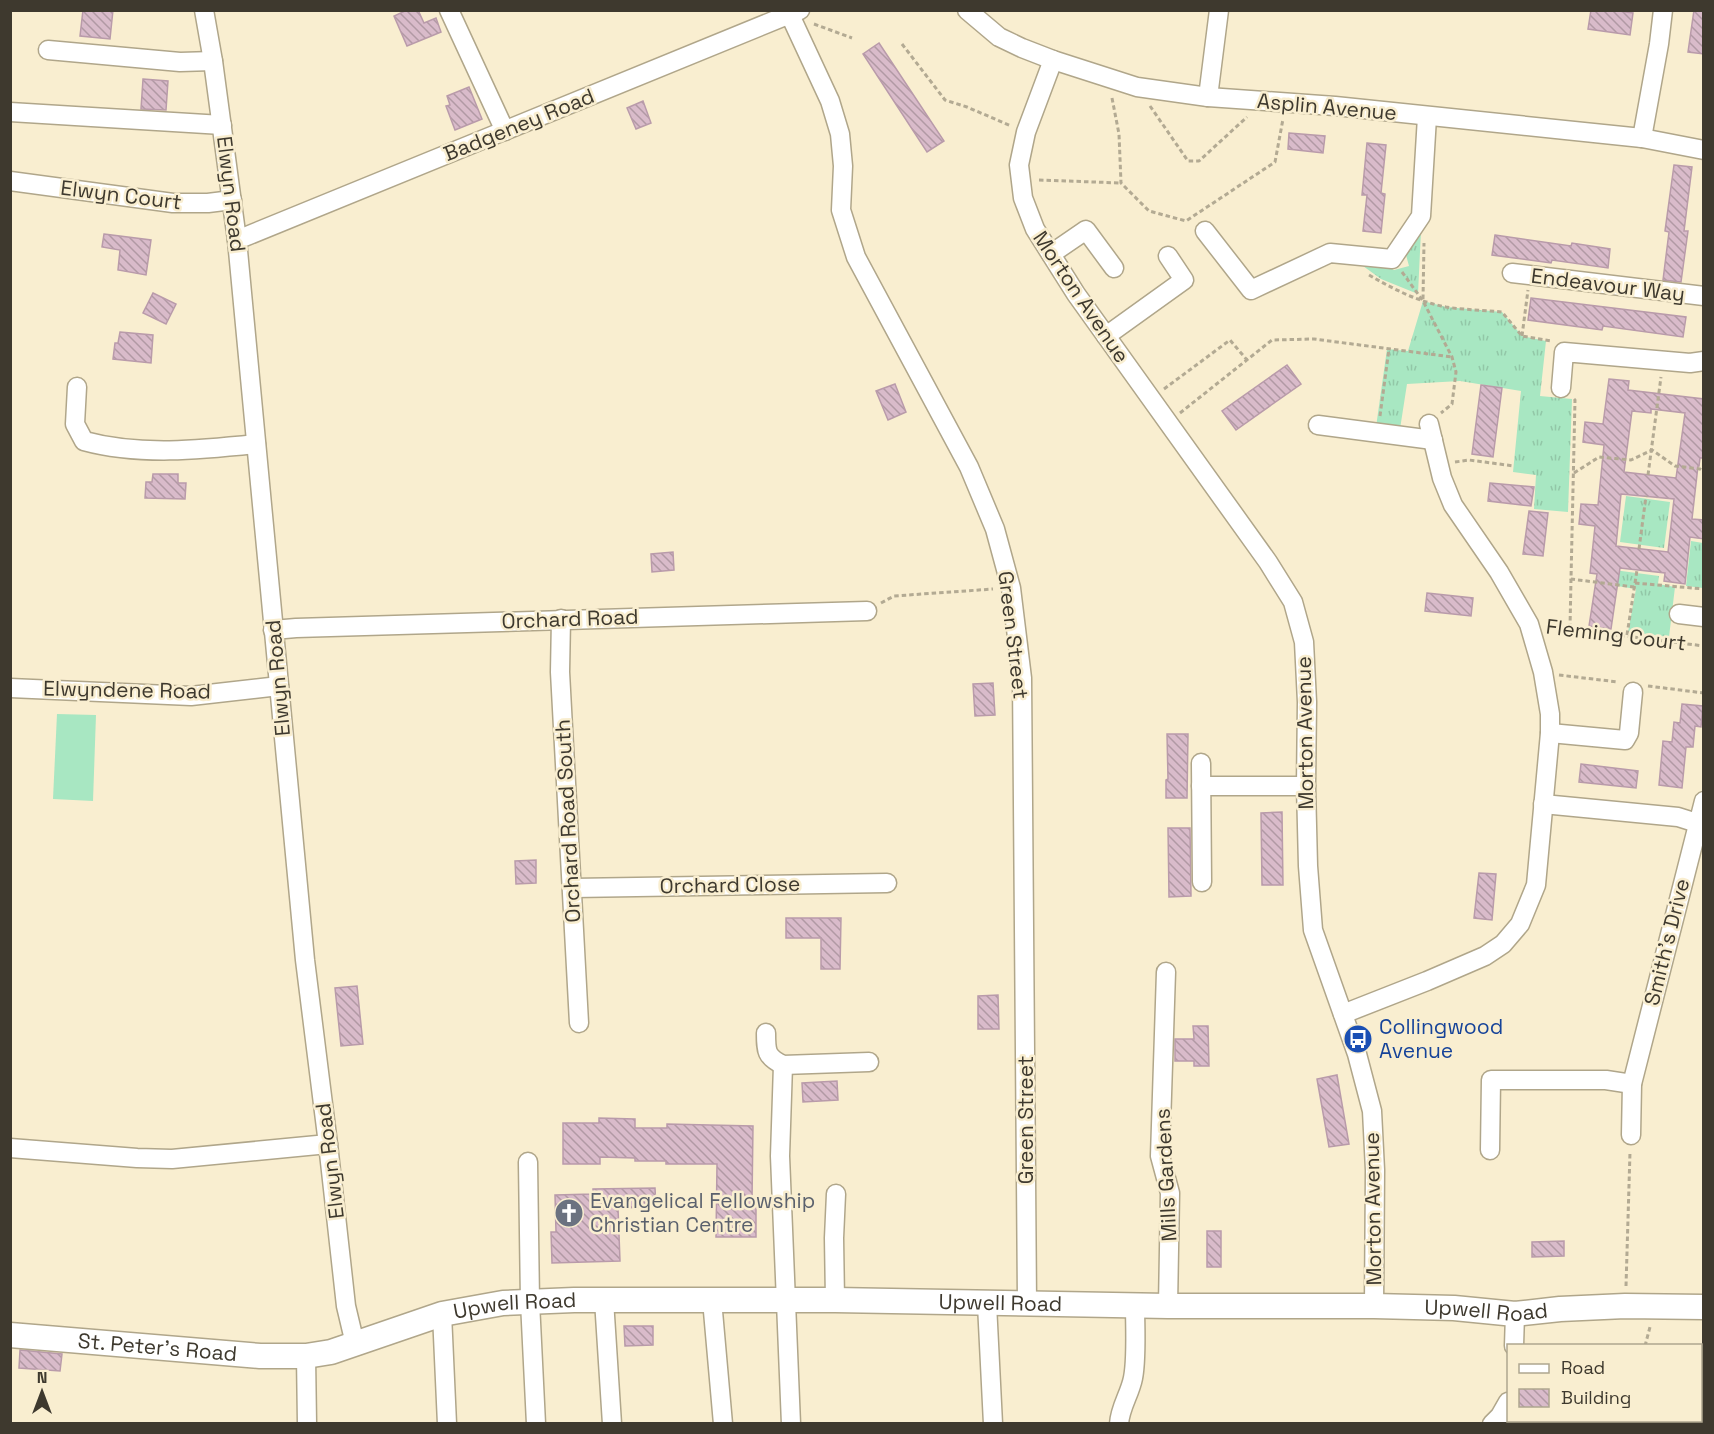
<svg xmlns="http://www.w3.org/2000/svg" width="1714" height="1434" viewBox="0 0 1714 1434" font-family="'Space Grotesk',sans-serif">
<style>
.grass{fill:url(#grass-tufts)}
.park{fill:#a8e7c2}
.building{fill:url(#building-back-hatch);stroke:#b99baa;stroke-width:1.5;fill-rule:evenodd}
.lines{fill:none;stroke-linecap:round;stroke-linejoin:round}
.minor-casing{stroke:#b0a68a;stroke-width:21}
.major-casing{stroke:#b0a68a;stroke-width:27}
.path{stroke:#b3aa93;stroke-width:3;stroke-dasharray:4.5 3;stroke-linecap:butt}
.minor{stroke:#fff;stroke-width:18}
.major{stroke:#fff;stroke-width:24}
.labels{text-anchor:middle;stroke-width:5;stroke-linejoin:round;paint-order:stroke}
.street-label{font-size:21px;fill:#3e392e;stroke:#f9eed0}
.transit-label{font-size:21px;fill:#164399;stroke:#f9eed0;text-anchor:start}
.worship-label{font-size:21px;fill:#5b616d;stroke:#f9eed0;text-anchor:start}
</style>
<defs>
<pattern id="grass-tufts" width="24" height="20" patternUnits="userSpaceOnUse" patternTransform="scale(1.5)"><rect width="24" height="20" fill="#a8e7c2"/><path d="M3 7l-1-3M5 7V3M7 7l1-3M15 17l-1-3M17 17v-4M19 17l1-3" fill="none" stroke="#92c7a7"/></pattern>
<pattern id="building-back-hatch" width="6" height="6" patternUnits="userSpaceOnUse" patternTransform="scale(1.5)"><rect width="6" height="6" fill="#d9bbca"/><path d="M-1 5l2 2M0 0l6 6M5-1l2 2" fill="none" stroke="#b199a4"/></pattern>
</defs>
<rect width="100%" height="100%" fill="#f9eed0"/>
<g class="grass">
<polygon points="1421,231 1418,294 1381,279 1363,266 1387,266 1394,270 1409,266 1406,255"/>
<polygon points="1423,301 1446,307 1502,312 1522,336 1546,341 1540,396 1572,399 1568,512 1534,509 1536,475 1513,472 1521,391 1460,381 1407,384 1400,429 1376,427 1387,349 1408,351"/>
<polygon points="1626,496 1670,502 1664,548 1620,542"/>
<polygon points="1691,541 1703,543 1703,588 1686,586"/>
<polygon points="1614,570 1659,576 1658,584 1675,587 1669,637 1628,632 1636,589 1611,585"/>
</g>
<polygon class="park" points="57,714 96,715 93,801 53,799"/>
<g class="building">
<polygon points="83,10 113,10 110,39 80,36"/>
<polygon points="407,10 418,10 424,23 436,18 441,32 407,46 394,16"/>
<polygon points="1591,10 1612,10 1633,13 1630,35 1588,29"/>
<polygon points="1694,10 1704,10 1704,54 1688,52"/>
<polygon points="879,43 944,141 927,152 863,54"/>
<polygon points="143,79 168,81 166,110 141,109"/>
<polygon points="469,87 482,119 455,130 446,106 450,105 447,96"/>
<polygon points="643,101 651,123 636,129 627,108"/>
<polygon points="1289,133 1325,136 1323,153 1288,149"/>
<polygon points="1367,143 1386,145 1381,193 1385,194 1381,233 1363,231 1367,195 1362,195"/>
<polygon points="1674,165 1692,167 1684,231 1688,231 1681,282 1663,280 1669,232 1665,231"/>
<polygon points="104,234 151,240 146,275 118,270 120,250 102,247"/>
<polygon points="1495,235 1571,246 1572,243 1610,249 1608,268 1552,260 1551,263 1492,255"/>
<polygon points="153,293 176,304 166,324 143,313"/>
<polygon points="1531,298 1686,317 1683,337 1603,326 1602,330 1528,320"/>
<polygon points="120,332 153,335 151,363 113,359 115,343 118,343"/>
<polygon points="1287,365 1301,384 1236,430 1222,411"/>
<path d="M1609,379L1629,381L1628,390L1704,399V458H1700L1699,466H1698L1692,519L1704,520V539L1690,537L1685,584L1664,581L1665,573L1620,568L1611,629L1589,626L1597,574L1590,573L1595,526L1579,524L1581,504L1598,505L1604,445L1583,442L1585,422L1603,424ZM1651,409L1685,413L1676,478L1624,472L1632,411L1651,413ZM1621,494L1674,499L1668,552L1616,546Z"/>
<polygon points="895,384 906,412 888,420 876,391"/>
<polygon points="1481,385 1502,388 1493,457 1472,454"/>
<polygon points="153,474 178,474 178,483 186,483 185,499 145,498 146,482 152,482"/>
<polygon points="1490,483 1534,487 1531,506 1488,501"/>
<polygon points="1529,511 1548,513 1543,556 1523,554"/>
<polygon points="673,552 674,570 652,572 651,554"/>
<polygon points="1427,593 1473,598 1471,616 1425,611"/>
<polygon points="993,683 995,715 975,716 973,684"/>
<polygon points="1682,704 1703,706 1701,727 1695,726 1693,747 1686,747 1682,788 1659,785 1663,741 1672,742 1674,722 1680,723"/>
<polygon points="1167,734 1188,734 1187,798 1166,798 1166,780 1168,779"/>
<polygon points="1581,764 1638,771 1636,788 1579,782"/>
<polygon points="1282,812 1283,885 1262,885 1261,813"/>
<polygon points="1168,828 1190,828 1191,896 1169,897"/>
<polygon points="536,860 536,883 516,884 515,861"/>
<polygon points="1479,873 1496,874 1492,920 1474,918"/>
<polygon points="786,918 841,918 840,969 821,969 821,938 786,938"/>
<polygon points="357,986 363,1044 341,1046 335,988"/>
<polygon points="998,995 999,1029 978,1029 978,996"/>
<polygon points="1193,1026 1208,1026 1209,1066 1194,1066 1194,1061 1175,1061 1175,1039 1194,1039"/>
<polygon points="1337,1075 1349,1144 1329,1147 1317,1079"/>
<polygon points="837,1081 838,1100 803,1102 802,1083"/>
<polygon points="599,1118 635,1119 635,1128 667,1128 667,1124 753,1126 752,1201 756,1201 756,1237 716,1237 717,1164 666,1164 666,1161 635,1161 635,1158 600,1157 600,1164 563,1164 563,1123 599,1123"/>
<polygon points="655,1188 656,1207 618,1208 620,1261 552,1263 551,1232 556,1232 555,1195 593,1194 593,1189"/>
<rect x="1207" y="1231" width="14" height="36"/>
<polygon points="1564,1241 1564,1256 1532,1257 1532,1242"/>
<polygon points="624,1326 653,1326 653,1345 625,1346"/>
<polygon points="20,1350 62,1354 60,1371 19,1368"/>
</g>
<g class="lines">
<g class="minor-casing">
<g id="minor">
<polyline points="204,10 213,61 237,240 305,960 328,1144 346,1306 355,1344"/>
<polyline points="449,10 505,131"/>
<polyline points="967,10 999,37 1022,48 1053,60 1137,87 1208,97 1335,106 1642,138 1704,150"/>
<polyline points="790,15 830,101 840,134 843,166 841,210 856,257 969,467 995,529 1011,588 1022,678 1027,1303"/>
<polyline points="48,50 180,62 213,61"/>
<polyline points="1053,60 1026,132 1019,165 1023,198 1035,229 1076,294 1268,562 1293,602 1304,642 1307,702 1306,786 1308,866 1313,930 1357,1054 1372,1111 1375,1170 1374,1306"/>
<polyline points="1208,97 1219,10"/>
<polyline points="10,112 222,125"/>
<polyline points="1642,138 1659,44 1663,10"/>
<polyline points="10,181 173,203 208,203 232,200"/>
<polyline points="1205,231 1251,290 1330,253 1392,259 1421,216 1427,117"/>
<polyline points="237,240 800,10"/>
<polyline points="1051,254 1086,230 1114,268"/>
<polyline points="1512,273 1704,296"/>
<polyline points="1106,336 1184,280 1168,256"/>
<path d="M77,387L75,424L84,441C139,456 200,450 256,444"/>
<polyline points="1561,388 1564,352 1690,363 1704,361"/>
<polyline points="1318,425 1433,440"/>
<polyline points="1679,614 1704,617"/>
<polyline points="561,619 560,672 579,1023"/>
<polyline points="273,630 296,628 867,611"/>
<polyline points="10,688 191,696 279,686"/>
<polyline points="1550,733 1625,740 1629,733 1633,692"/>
<polyline points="1201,763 1202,882"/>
<polyline points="1201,786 1306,786"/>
<polyline points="1543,804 1678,817 1697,823"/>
<polyline points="573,888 887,883"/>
<polyline points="1166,972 1160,1156 1170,1193 1168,1306"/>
<polyline points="1343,1014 1427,981 1485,956 1503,944 1520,924 1536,885 1550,733 1550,714 1543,672 1529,624 1499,572 1453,505 1442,478 1429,424"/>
<path d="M766,1033C766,1051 766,1057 783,1065L869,1062"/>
<polyline points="783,1065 780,1156 791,1424"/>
<polyline points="1631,1135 1632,1084 1704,801"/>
<polyline points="10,1148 137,1158 172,1159 328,1144"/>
<polyline points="1490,1150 1491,1080 1606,1080 1632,1084"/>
<polyline points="528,1162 530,1302 536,1424"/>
<polyline points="604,1300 612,1424"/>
<polyline points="712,1300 723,1424"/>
<polyline points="835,1300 834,1238 836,1194"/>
<polyline points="987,1304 993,1424"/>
<polyline points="442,1314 447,1424"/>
<polyline points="1514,1346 1515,1314"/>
<polyline points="306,1356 307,1424"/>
<path d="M1119,1424C1120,1407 1130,1394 1133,1378C1137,1358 1135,1326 1135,1305"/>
<polyline points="1492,1424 1500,1416 1508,1402"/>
</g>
</g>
<g class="major-casing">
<g id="major">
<path id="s1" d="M10,1335L260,1356H306L331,1352L442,1314L503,1303L574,1300H835L1168,1306H1374L1454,1308L1515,1314L1560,1309L1625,1306L1704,1307"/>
</g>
</g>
<g class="path">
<polyline points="814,24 852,38"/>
<polyline points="902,44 945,100 967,107 1011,126"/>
<polyline points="1112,98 1119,134 1121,183 1149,211 1186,221 1275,162 1283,119"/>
<polyline points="1150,106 1188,161 1199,161 1247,117"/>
<polyline points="1039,180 1121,183"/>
<polyline points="1402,272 1423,301 1452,357 1456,372 1452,404 1441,413"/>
<path d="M1369,275C1393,289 1419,302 1446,307C1465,310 1484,310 1502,312L1522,336L1551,341"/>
<polyline points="1423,299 1424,243"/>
<polyline points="1522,336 1528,290"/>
<polyline points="1164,389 1230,340 1247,360"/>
<polyline points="1574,399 1575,400 1571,579 1634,587"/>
<polyline points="1180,413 1272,340 1314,339 1452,357"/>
<polyline points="1380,416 1389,349"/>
<polyline points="1455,462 1469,460 1514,466"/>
<polyline points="1574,473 1599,457 1631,460 1652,450 1675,466 1700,469 1704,472"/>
<polyline points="1648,475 1661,377"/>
<polyline points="1639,549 1646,496"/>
<polyline points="1635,583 1704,589"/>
<polyline points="881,603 894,596 993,589"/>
<polyline points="1546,626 1704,646"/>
<polyline points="1570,628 1571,579"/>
<polyline points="1627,635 1637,570"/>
<polyline points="1559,675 1618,682"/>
<polyline points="1648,686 1704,693"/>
<polyline points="1626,1286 1630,1152"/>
<polyline points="1645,1346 1650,1327"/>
<polyline points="1624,1424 1625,1420"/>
</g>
<use href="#minor" class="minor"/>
<use href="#major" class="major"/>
</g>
<defs>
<g id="bus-disc" transform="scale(1.5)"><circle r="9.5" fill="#1a4fb4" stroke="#f9eed0"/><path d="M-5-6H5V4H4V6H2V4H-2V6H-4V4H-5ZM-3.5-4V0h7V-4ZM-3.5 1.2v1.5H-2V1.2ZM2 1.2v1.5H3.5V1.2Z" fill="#fff"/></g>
<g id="church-disc" transform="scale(1.5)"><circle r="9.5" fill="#6b7280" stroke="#f9eed0"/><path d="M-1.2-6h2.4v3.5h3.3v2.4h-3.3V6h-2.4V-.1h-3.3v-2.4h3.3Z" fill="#fff"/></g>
</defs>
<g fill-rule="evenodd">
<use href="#bus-disc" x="1358" y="1039"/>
<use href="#church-disc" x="569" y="1213"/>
</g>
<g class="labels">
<g class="street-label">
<text transform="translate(1327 107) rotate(5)" y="7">Asplin Avenue</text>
<text transform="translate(519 125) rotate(-22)" y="7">Badgeney Road</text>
<text transform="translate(231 194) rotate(83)" y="7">Elwyn Road</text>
<text transform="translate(121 195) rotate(7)" y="7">Elwyn Court</text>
<text transform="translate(1608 285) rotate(7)" y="7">Endeavour Way</text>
<text transform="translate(1081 297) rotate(56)" y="7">Morton Avenue</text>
<text transform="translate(570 619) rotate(-2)" y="7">Orchard Road</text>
<text transform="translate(1013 635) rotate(83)" y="7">Green Street</text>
<text transform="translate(1616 635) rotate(7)" y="7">Fleming Court</text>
<text transform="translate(278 678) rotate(-95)" y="7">Elwyn Road</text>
<text transform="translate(127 690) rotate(1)" y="7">Elwyndene Road</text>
<text transform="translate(1305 733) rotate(-91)" y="7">Morton Avenue</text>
<text transform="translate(568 821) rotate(-93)" y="7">Orchard Road South</text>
<text transform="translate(730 885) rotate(-1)" y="7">Orchard Close</text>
<text transform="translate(1667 942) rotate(-76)" y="7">Smith's Drive</text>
<text transform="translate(1026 1120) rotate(-90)" y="7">Green Street</text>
<text transform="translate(330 1161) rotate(-97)" y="7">Elwyn Road</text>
<text transform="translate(1166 1175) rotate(-93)" y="7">Mills Gardens</text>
<text transform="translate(1373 1209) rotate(-91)" y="7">Morton Avenue</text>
<text dy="7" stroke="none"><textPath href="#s1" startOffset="999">Upwell Road</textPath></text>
<text dy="7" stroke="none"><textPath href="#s1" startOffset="513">Upwell Road</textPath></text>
<text dy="7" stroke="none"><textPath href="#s1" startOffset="1485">Upwell Road</textPath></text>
<text dy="7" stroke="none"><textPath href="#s1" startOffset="148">St. Peter's Road</textPath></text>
</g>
<g class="transit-label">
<text x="1379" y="1034">Collingwood<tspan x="1379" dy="24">Avenue</tspan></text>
</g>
<g class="worship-label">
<text x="590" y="1208">Evangelical Fellowship<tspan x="590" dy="24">Christian Centre</tspan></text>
</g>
</g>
<rect width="1714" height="1434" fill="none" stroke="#3e392e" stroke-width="24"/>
<rect x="1507" y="1344" width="195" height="78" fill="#f9eed0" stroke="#aea68f" stroke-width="1.5"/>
<rect x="1519" y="1364" width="30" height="9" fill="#ffffff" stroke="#aea68f" stroke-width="1.5"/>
<text x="1561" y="1374" font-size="18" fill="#3e392e">Road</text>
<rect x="1519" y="1389" width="30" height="18" fill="url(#building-back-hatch)" stroke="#aea68f" stroke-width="1.5"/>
<text x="1561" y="1404" font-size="18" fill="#3e392e">Building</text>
<g transform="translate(42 1392)" stroke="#f9eed0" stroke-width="4.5" paint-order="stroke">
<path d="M0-4.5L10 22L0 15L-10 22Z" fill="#3e392e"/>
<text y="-9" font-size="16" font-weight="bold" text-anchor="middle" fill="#3e392e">N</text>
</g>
</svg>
